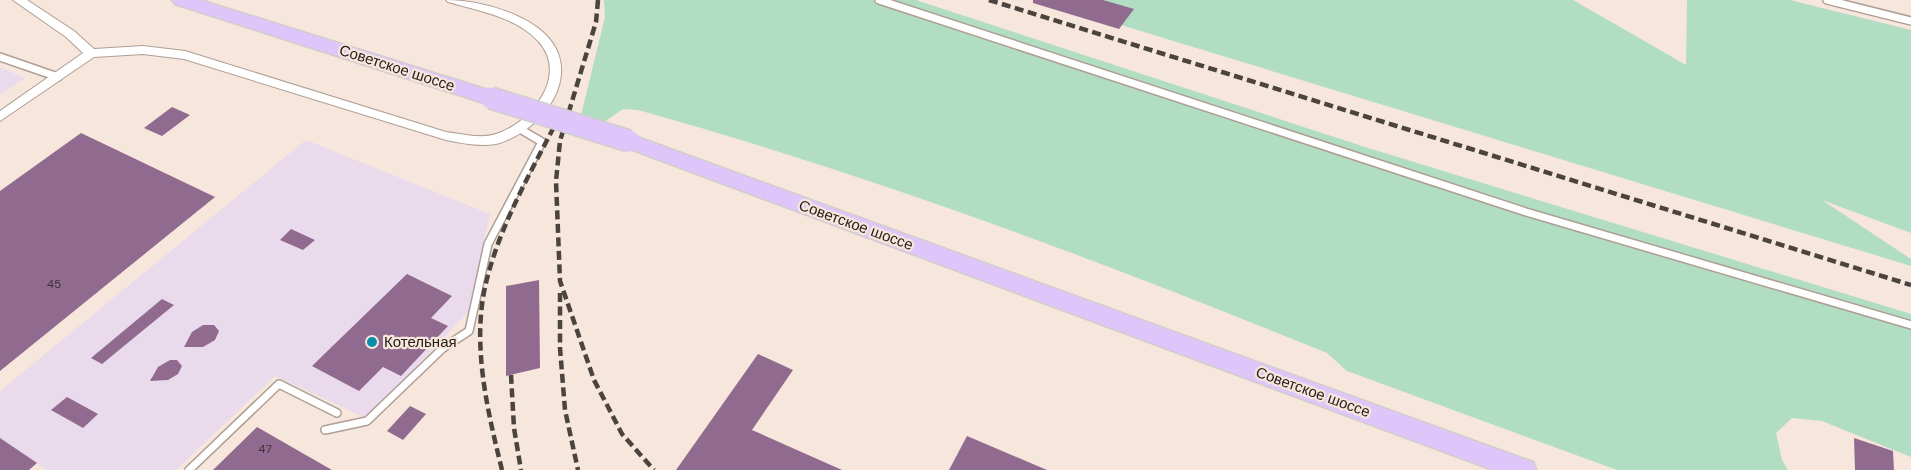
<svg xmlns="http://www.w3.org/2000/svg" width="1911" height="470" viewBox="0 0 1911 470" font-family="'DM Sans',sans-serif">
<style>
.industrial{fill:#e9daec}
.green{fill:#b1ddc3}
.building{fill:#916a8f}
.lines{fill:none;stroke-linecap:round;stroke-linejoin:round}
.service-casing{stroke:#ae9e94;stroke-width:10}
.minor-casing{stroke:#ae9e94;stroke-width:2}
.primary-casing{stroke:#cfcecd;stroke-width:3}
.service{stroke:#fff;stroke-width:7}
.minor{fill:#fff;fill-rule:evenodd}
.primary{fill:#dfc6fa;fill-rule:evenodd}
.rail{stroke:#4b433e;stroke-width:4.5;stroke-dasharray:9 4.5;stroke-linecap:butt}
.primary-bridge-casing{stroke:#cfcecd;stroke-width:24;stroke-linecap:butt}
.primary-bridge{stroke:#dfc6fa;stroke-width:21}
.poi-dot{fill:#058dab;stroke:#f7e6db;stroke-width:2}
.labels{text-anchor:middle;stroke-width:4.5;stroke-linejoin:round;paint-order:stroke}
.number-label{font-size:12px;fill:#413239}
.street-label{font-size:15px;fill:#26201c;stroke:#f7e6db}
.poi-label{font-size:15px;fill:#26201c;stroke:#f7e6db;text-anchor:start}
</style>
<rect width="100%" height="100%" fill="#f7e6db"/>
<g class="industrial">
<polygon points="0,67 25,78 0,95"/>
<polygon points="306,140 490,214 468,312 386,399 364,417 275,376 176,470 47,470 0,439 0,391"/>
</g>
<g class="green">
<path d="M604,0H916L1365,147L1911,314V457L1822,421L1792,418L1776,433L1782,460L1788,470H1617L1347,371L1327,353C1101,261 872,175 638,110L623,109L604,122L581,115L605,17Z"/>
<polygon points="1039,0 1573,0 1686,65 1687,0 1790,0 1911,30 1911,233 1822,200 1911,259 1911,266"/>
</g>
<g class="building">
<polygon points="1033,0 1103,0 1134,9 1119,29 1033,3"/>
<polygon points="172,107 190,115 162,136 144,128"/>
<polygon points="81,133 215,197 0,371 0,191"/>
<polygon points="291,229 315,240 303,250 280,240"/>
<polygon points="407,274 452,296 431,318 448,326 401,376 383,367 359,391 312,366"/>
<polygon points="539,280 540,368 506,376 506,286"/>
<polygon points="162,299 174,305 102,364 91,358"/>
<polygon points="203,325 214,325 219,331 215,340 203,347 184,347 192,332"/>
<polygon points="758,354 793,370 752,430 842,470 676,470"/>
<polygon points="170,360 177,360 182,366 178,374 168,380 150,381 158,367"/>
<polygon points="67,397 98,414 83,428 51,410"/>
<polygon points="410,406 426,414 403,440 387,431"/>
<polygon points="257,427 332,470 213,470"/>
<polygon points="967,436 1047,470 949,470"/>
<polygon points="0,438 37,463 29,470 0,470"/>
<polygon points="1854,438 1893,451 1894,470 1855,470"/>
</g>
<g class="lines">
<g class="service-casing">
<g id="service">
<polyline points="879,0 1526,212 1911,325"/>
<polyline points="1827,0 1911,21"/>
<polyline points="0,57 58,77"/>
<polyline points="325,430 367,421 443,348 469,331 488,244 542,142 520,129"/>
<polyline points="189,470 279,384 337,413"/>
</g>
</g>
<g class="minor-casing">
<path id="minor" d="M13,0H27L74,31L94,49L143,46L185,51L446,132C462,134 480,139 496,134C531,123 569,76 539,42C517,17 479,11 448,2L446,0C482,0 547,17 559,56C571,95 531,135 496,144C479,147 462,143 446,140L184,59L143,54L94,57L0,121V111L83,53L66,37Z"/>
</g>
<g class="primary-casing">
<g id="primary">
<polygon points="172,0 200,0 498,93 500,98 498,103 491,105 484,103 175,4"/>
<polygon points="629,134 1524,459 1533,462 1536,470 1493,470 622,146 619,141 622,136"/>
</g>
</g>
<use href="#service" class="service"/>
<use href="#minor" class="minor"/>
<use href="#primary" class="primary"/>
<g class="rail">
<polyline points="598,0 596,22 560,141 556,181 560,281 594,380 622,434 654,470"/>
<polyline points="989,0 1911,285"/>
<polyline points="560,293 560,348 565,410 578,470"/>
<polyline points="511,375 514,428 521,470"/>
<path d="M502,470C488,413 473,351 484,292C497,228 533,169 562,111"/>
</g>
<g class="primary-bridge-casing">
<polyline id="primary-bridge" points="491,98 629,141"/>
</g>
<use href="#primary-bridge" class="primary-bridge"/>
</g>
<circle class="poi-dot" cx="372" cy="342" r="6"/>
<g class="labels">
<g class="number-label">
<text x="54" y="288">45</text>
<text x="265" y="453">47</text>
</g>
<g class="street-label">
<text transform="translate(397 68) rotate(18)" y="5">Советское шоссе</text>
<text transform="translate(856 225) rotate(20)" y="5">Советское шоссе</text>
<text transform="translate(1313 392) rotate(20)" y="5">Советское шоссе</text>
</g>
<g class="poi-label">
<text x="384" y="347">Котельная</text>
</g>
</g>
</svg>
